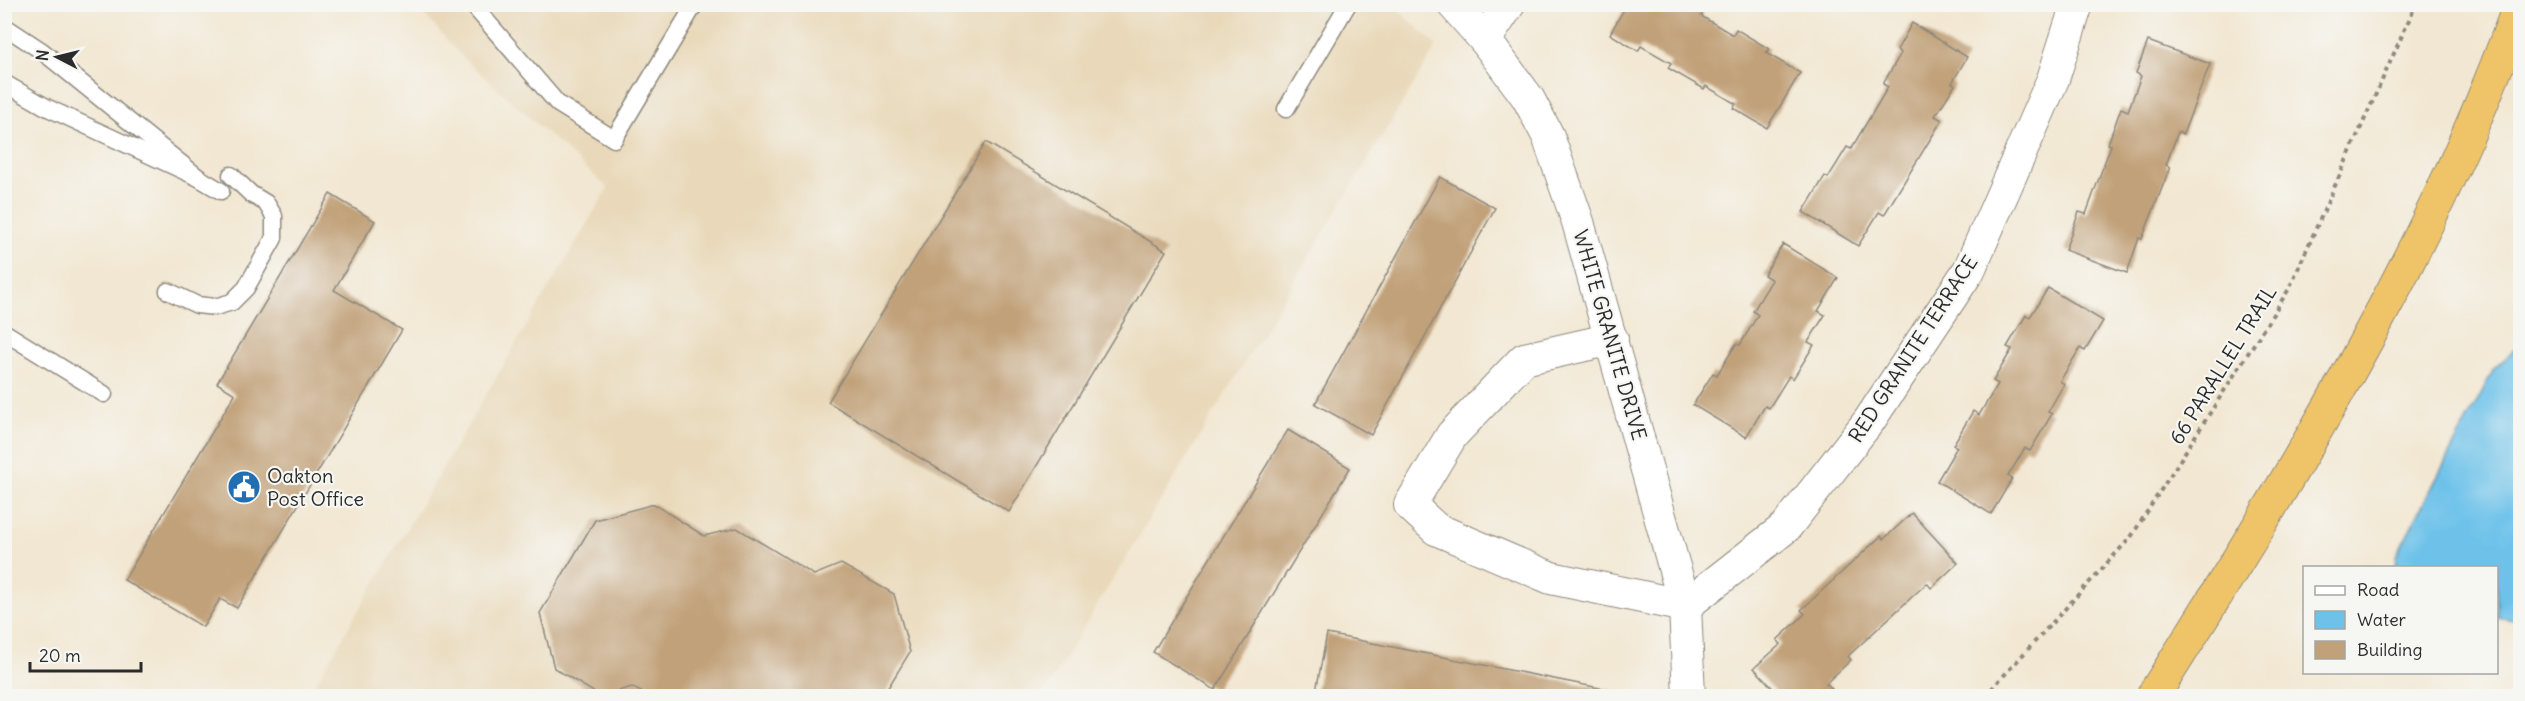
<svg xmlns="http://www.w3.org/2000/svg" width="2525" height="701" viewBox="0 0 2525 701" font-family="Delius,sans-serif">
<style>
.built{fill:#e9d9ba}
.water{fill:#6ec2ea;stroke:#4c768a;stroke-width:1.5}
.building{fill:#c1a179}
.lines{fill:none;stroke-linecap:round;stroke-linejoin:round}
.lane-casing{stroke:#8e897e;stroke-width:19}
.street-casing{stroke:#8e897e;stroke-width:34}
.highway-casing{stroke:#8e897e;stroke-width:35}
.path{stroke:#8e897e;stroke-width:4;stroke-dasharray:4.5 4.5;stroke-linecap:butt}
.lane{stroke:#fff;stroke-width:16}
.street{stroke:#fff;stroke-width:32}
.highway{stroke:#efc469;stroke-width:33}
.labels{text-anchor:middle;stroke-width:4.5;stroke-linejoin:round;paint-order:stroke}
.street-label{font-size:20px;fill:#2b2b2b;stroke:#f6f6f2}
.poi-label{font-size:20px;fill:#2b2b2b;stroke:#f6f6f2;text-anchor:start}
</style>
<rect width="100%" height="100%" fill="#f6f6f2"/>
<filter id="ink" filterUnits="userSpaceOnUse"><feTurbulence type="fractalNoise" baseFrequency=".0167" numOctaves="2"/><feDisplacementMap in="SourceGraphic" scale="12" xChannelSelector="R" yChannelSelector="G"/><feConvolveMatrix kernelMatrix="1 2 1 2 8 2 1 2 1" color-interpolation-filters="sRGB"/></filter>
<filter id="wash" filterUnits="userSpaceOnUse"><feTurbulence type="fractalNoise" baseFrequency=".008" numOctaves="4" result="noise"/><feDisplacementMap in="SourceGraphic" scale="24" xChannelSelector="R" yChannelSelector="G"/><feGaussianBlur stdDeviation="1.35" result="paint"/><feColorMatrix in="noise" values="0 0 0 0 0 0 0 0 0 0 0 0 0 0 0 0 0 1.4 0 .05"/><feComposite in="paint" operator="in"/></filter>
<g filter="url(#wash)">
<rect width="100%" height="100%" fill="#f2e7d2"/>
<polygon class="built" points="1392,4 1437,46 1042,696 308,696 608,188 461,56 416,5"/>
<polygon class="water" points="2520,344 2520,621 2497,617 2496,568 2395,567 2396,556 2494,369"/>
<g id="blocks">
<g class="building">
<polygon points="1627,4 1689,4 1703,13 1701,16 1733,35 1736,29 1769,49 1766,53 1800,73 1767,128 1733,108 1736,104 1706,86 1704,89 1668,68 1671,63 1641,46 1638,51 1610,34"/>
<polygon points="1912,23 1967,57 1952,83 1955,85 1935,116 1942,120 1884,215 1879,212 1858,246 1803,212 1825,176 1828,178 1847,147 1851,149 1888,87 1883,84 1901,53 1897,50"/>
<polygon points="2148,41 2210,64 2183,134 2178,132 2166,165 2170,167 2142,239 2139,238 2127,273 2065,250 2079,212 2086,214 2111,145 2108,144 2121,108 2128,111 2141,76 2136,73"/>
<polygon points="986,142 1166,251 1009,512 828,402"/>
<polygon points="1440,177 1495,208 1371,435 1315,404"/>
<polygon points="330,194 375,221 334,290 402,330 237,608 220,599 203,627 124,580 235,394 217,383"/>
<polygon points="1783,244 1838,278 1818,311 1825,315 1808,342 1814,345 1793,379 1789,376 1769,408 1765,406 1746,437 1693,405 1713,373 1717,375 1736,344 1740,345 1758,315 1753,311 1772,280 1764,275"/>
<polygon points="2048,288 2103,321 2085,351 2080,348 2060,381 2064,384 2048,412 2052,414 2030,451 2025,448 2008,476 2012,479 1991,514 1937,481 1957,447 1953,445 1973,411 1979,415 1998,384 1993,381 2012,349 2007,347 2026,315 2030,317"/>
<polygon points="1288,430 1350,468 1215,690 1153,652"/>
<polygon points="654,504 704,536 737,528 814,575 841,564 894,594 910,652 883,696 648,696 632,687 600,696 554,668 540,613 595,520"/>
<polygon points="1912,513 1958,563 1931,588 1927,583 1848,656 1851,660 1826,683 1832,689 1824,696 1780,696 1754,668 1781,644 1777,640 1805,614 1801,610 1881,536 1884,539"/>
<polygon points="1327,634 1620,692 1619,696 1315,696"/>
</g>
</g>
</g>
<g filter="url(#ink)">
<use href="#blocks" fill-opacity="0" stroke="#8e897e" stroke-width="1.5"/>
<g class="lines">
<g class="lane-casing">
<g id="lane">
<polyline points="472,4 558,104 614,139 695,4"/>
<polyline points="4,26 42,51 199,178"/>
<polyline points="4,83 48,108 199,178 221,191"/>
<polyline points="1286,109 1348,4"/>
<polyline points="168,291 197,305 215,307 232,302 246,288 274,238 274,216 266,203 251,194 231,175"/>
<polyline points="4,332 104,394"/>
</g>
</g>
<g class="street-casing">
<g id="street">
<polyline points="1453,4 1485,40 1528,98 1548,136 1578,222 1685,606 1689,696"/>
<polyline points="1485,40 1509,4"/>
<polyline points="1612,339 1524,359 1452,435 1410,505 1436,529 1551,578 1685,606 1786,527 1869,421 1969,270 2053,79 2077,4"/>
</g>
</g>
<g class="highway-casing">
<path id="highway" d="M2153,696C2292,475 2432,252 2520,4"/>
</g>
<polyline class="path" points="1985,696 2131,537 2289,289 2416,4"/>
<use href="#lane" class="lane"/>
<use href="#street" class="street"/>
<use href="#highway" class="highway"/>
</g>
</g>
<defs>
<g id="civic-disc" transform="scale(1.725)"><circle r="9.5" fill="#1f6fb2" stroke="#f6f6f2"/><path d="M-.6-6.5H3V-4.5H.6V-3L4-1V1h2V6H-6V1h2V-1L-.6-3ZM-1.2 2.5V6h2.4V2.5Z" fill="#fff"/></g>
</defs>
<g fill-rule="evenodd">
<use href="#civic-disc" x="244" y="487"/>
</g>
<g class="labels">
<g class="street-label">
<text transform="translate(1610 335) rotate(74)" y="7">WHITE GRANITE DRIVE</text>
<text transform="translate(1913 349) rotate(-57)" y="7">RED GRANITE TERRACE</text>
<text transform="translate(2223 365) rotate(-58)" y="7">66 PARALLEL TRAIL</text>
</g>
<g class="poi-label">
<text x="267" y="483">Oakton<tspan x="267" dy="23">Post Office</tspan></text>
</g>
</g>
<rect width="2525" height="701" fill="none" stroke="#f6f6f2" stroke-width="24"/>
<rect x="2303" y="566" width="195" height="108" fill="#f6f6f2" stroke="#a5a5a2" stroke-width="1.5"/>
<rect x="2315" y="586" width="30" height="9" fill="#ffffff" stroke="#a5a5a2" stroke-width="1.5"/>
<text x="2357" y="596" font-size="18" fill="#2b2b2b">Road</text>
<rect x="2315" y="611" width="30" height="18" fill="#6ec2ea" stroke="#a5a5a2" stroke-width="1.5"/>
<text x="2357" y="626" font-size="18" fill="#2b2b2b">Water</text>
<rect x="2315" y="641" width="30" height="18" fill="#c1a179" stroke="#a5a5a2" stroke-width="1.5"/>
<text x="2357" y="656" font-size="18" fill="#2b2b2b">Building</text>
<g transform="translate(57 57) rotate(277)" stroke="#f6f6f2" stroke-width="4.5" paint-order="stroke">
<path d="M0-4.5L10 22L0 15L-10 22Z" fill="#2b2b2b"/>
<text y="-9" font-size="16" font-weight="bold" text-anchor="middle" fill="#2b2b2b">N</text>
</g>
<path d="M30 662v9h111v-9" fill="none" stroke="#2b2b2b" stroke-width="3"/>
<text x="39" y="662" font-size="18" fill="#2b2b2b" stroke="#f6f6f2" stroke-width="4.5" paint-order="stroke">20 m</text>
</svg>
